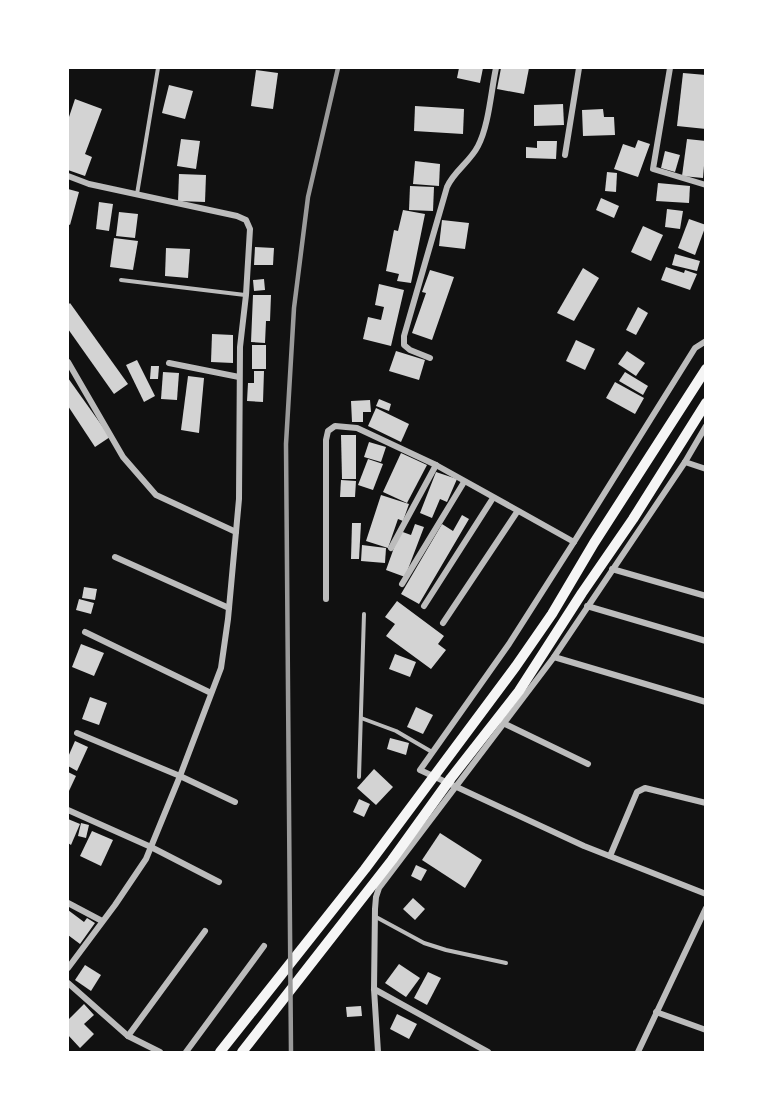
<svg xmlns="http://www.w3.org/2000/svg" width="773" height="1120" viewBox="0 0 773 1120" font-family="Cabin,sans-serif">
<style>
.building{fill:#d3d3d3}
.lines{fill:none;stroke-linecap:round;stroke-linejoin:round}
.service{stroke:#bcbcbc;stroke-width:4}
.minor{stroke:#bcbcbc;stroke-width:6}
.primary{stroke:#f5f5f5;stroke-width:10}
.rail{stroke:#9a9a9a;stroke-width:4.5}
</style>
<rect width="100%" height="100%" fill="#111"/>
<g class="building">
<polygon points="459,68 483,68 480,83 457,78"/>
<polygon points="501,68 529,68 524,94 497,89"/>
<polygon points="256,70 278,73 273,109 251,106"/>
<polygon points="683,73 706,75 706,129 677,126"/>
<polygon points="169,85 193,91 185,119 162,113"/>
<polygon points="75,99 102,109 85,154 92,157 85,176 68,170 68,120"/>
<polygon points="563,104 564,125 534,126 534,105"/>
<polygon points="415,106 464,109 463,134 414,131"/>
<polygon points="603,109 604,117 614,117 615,135 583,136 582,110"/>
<polygon points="181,139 200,141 196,169 177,166"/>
<polygon points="687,139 706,141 703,178 682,176"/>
<polygon points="638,140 650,144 638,177 614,169 623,144 635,148"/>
<polygon points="537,141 557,141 556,159 526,158 526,147 537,148"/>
<polygon points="665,151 680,155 675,172 661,168"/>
<polygon points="415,161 440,164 439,186 413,184"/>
<polygon points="607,172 617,173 616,192 605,191"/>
<polygon points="179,174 206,175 205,202 178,201"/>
<polygon points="658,183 690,186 689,203 656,201"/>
<polygon points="410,186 434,187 433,211 409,210"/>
<polygon points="68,189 79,192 70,225 68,224"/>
<polygon points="601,198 619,206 614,218 596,210"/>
<polygon points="99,202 113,204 109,231 96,229"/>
<polygon points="667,209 683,211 680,229 665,227"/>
<polygon points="403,210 425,214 411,283 397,281 399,274 386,271 394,230 398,231"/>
<polygon points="119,212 138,214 135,238 116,236"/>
<polygon points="689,219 706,225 695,255 678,248"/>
<polygon points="442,220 469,223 465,249 439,246"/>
<polygon points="643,226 663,235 651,261 631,252"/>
<polygon points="114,238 138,241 133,270 110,267"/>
<polygon points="255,247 274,248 273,265 254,265"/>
<polygon points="166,248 190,249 188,278 165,276"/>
<polygon points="675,254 700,261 697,271 672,265"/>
<polygon points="666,267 684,273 685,270 697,274 690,290 661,280"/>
<polygon points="583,268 599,278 574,321 557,313"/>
<polygon points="430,270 454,277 432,340 412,333 426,293 422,292"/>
<polygon points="264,279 265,290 254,291 253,280"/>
<polygon points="379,284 404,290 391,346 363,339 368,317 381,320 384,307 375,305"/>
<polygon points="253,295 271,295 270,321 266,321 265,343 251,342"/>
<polygon points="70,303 128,384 114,394 68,329 68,305"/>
<polygon points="638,307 648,313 636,335 626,330"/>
<polygon points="212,334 233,335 233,363 211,362"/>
<polygon points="576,340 595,349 585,370 566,361"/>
<rect x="252" y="345" width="14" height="24"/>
<polygon points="396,351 425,360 419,380 389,371"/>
<polygon points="627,351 645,363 636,376 618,364"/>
<polygon points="137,360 155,396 144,402 126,365"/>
<polygon points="151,366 159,366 158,379 150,379"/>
<polygon points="254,371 264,371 263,402 247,401 248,383 254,383"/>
<polygon points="163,372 179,373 177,400 161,399"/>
<polygon points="625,372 648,386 643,395 619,381"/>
<polygon points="188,376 204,378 199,433 181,430"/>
<polygon points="68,378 110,437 95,447 68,406"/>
<polygon points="615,382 644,398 635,414 606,398"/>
<polygon points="379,399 391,404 389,411 376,406"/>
<polygon points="370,400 371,412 363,412 363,422 352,422 351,401"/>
<polygon points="376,408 409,424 401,442 368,426"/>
<polygon points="341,435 356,435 356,479 342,479"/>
<polygon points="369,442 386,447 381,462 364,457"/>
<polygon points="401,453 427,465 407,503 383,492"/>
<polygon points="368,459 383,464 373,490 358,485"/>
<polygon points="436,472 457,479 447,502 440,499 432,518 420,513"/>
<polygon points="341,480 356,481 355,497 340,497"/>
<polygon points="381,495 409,504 403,521 398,519 388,548 366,541"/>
<polygon points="462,515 469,519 419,604 401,594 442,524 453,531"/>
<polygon points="352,523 361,523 359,559 351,559"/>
<polygon points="415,524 424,527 405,577 386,570 400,531 411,535"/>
<polygon points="362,545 386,548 385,563 361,561"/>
<polygon points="84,587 97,589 95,600 82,598"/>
<polygon points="79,599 94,603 91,614 76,610"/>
<polygon points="397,601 444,636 438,644 446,650 431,669 386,636 395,624 385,617"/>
<polygon points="81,644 104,653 94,676 72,667"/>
<polygon points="395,654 416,662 410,677 389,669"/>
<polygon points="90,697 107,703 99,725 82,719"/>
<polygon points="416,707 433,715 423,734 407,727"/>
<polygon points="390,738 409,743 406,755 387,749"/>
<polygon points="75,741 88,747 77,771 68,766 68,757"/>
<polygon points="374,769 393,787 376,805 357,788"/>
<polygon points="68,772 76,776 68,793"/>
<polygon points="359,799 370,804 364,817 353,812"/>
<polygon points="68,819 80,824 71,845 68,843"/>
<polygon points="81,823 89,825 86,838 78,836"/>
<polygon points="92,831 113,840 101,866 80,856"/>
<polygon points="440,833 482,860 465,888 422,860"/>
<polygon points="416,865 427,870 421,881 411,876"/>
<polygon points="413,898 425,909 415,920 403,909"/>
<polygon points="68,910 84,922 87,918 95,923 80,944 68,935"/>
<polygon points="399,964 420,978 406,997 385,983"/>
<polygon points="85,965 101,975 91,991 75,980"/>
<polygon points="428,972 441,978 427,1005 414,998"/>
<polygon points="84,1004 94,1015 84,1024 94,1034 80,1048 68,1035 68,1020"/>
<polygon points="361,1006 362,1016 347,1017 346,1007"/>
<polygon points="397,1014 417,1024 409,1039 390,1029"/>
</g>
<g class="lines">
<g class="service">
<polyline points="137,194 158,68"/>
<polyline points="121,280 245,295"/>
<polyline points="361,718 396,731 432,752"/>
<polyline points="359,777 364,614"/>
<polyline points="376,917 424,943 446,950 506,963"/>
</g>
<g class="minor">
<polyline points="670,68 653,169 706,185"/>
<polyline points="565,155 579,68"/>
<polyline points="68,176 89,184 237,216 246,220 250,229 246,295 240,347 239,499 228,619 221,668 180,776 146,859 115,905 68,968"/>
<path d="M430,358L410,350L404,345V336L447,187C454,171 470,162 478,146C489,125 491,91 496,68"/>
<polyline points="68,362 123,457 156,495 236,532"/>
<polyline points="169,363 239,377"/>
<polyline points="685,462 706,469"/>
<polyline points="574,542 509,644 420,770 584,846 706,894"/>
<polyline points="391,548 436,465"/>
<polyline points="115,557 229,608"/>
<polyline points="612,569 706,596"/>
<polyline points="402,584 464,482"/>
<polyline points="326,599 326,440 328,431 335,426 357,428 436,465 574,542 695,348 706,341"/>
<polyline points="424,606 493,498"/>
<polyline points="587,606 706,641"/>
<polyline points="443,623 517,512"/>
<polyline points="85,632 211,693"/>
<polyline points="554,657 706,702"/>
<polyline points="503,723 588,764"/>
<polyline points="77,733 180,776 235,802"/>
<polyline points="68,810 151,847 219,882"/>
<polyline points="610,856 637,792 645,788 706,803"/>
<polyline points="68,903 102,921"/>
<polyline points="68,983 128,1036 160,1052"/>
<polyline points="374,989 488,1052"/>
<polyline points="656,1012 706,1030"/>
<polyline points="128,1036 205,931"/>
<polyline points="186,1052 264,946"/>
<polyline points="378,1052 374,989 375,909 376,897 379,888 554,657 685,462 706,426"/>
<polyline points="638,1052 706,908"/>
</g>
<g class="primary">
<polyline points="220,1052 365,869 516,666 552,614 594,543 706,369"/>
<polyline points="242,1052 392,860 451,778 519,691 582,593 633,519 706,403"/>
</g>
<polyline class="rail" points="291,1052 286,444 294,308 308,197 338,68"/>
</g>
<rect width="773" height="1120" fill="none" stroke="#ffffff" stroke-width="138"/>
</svg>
